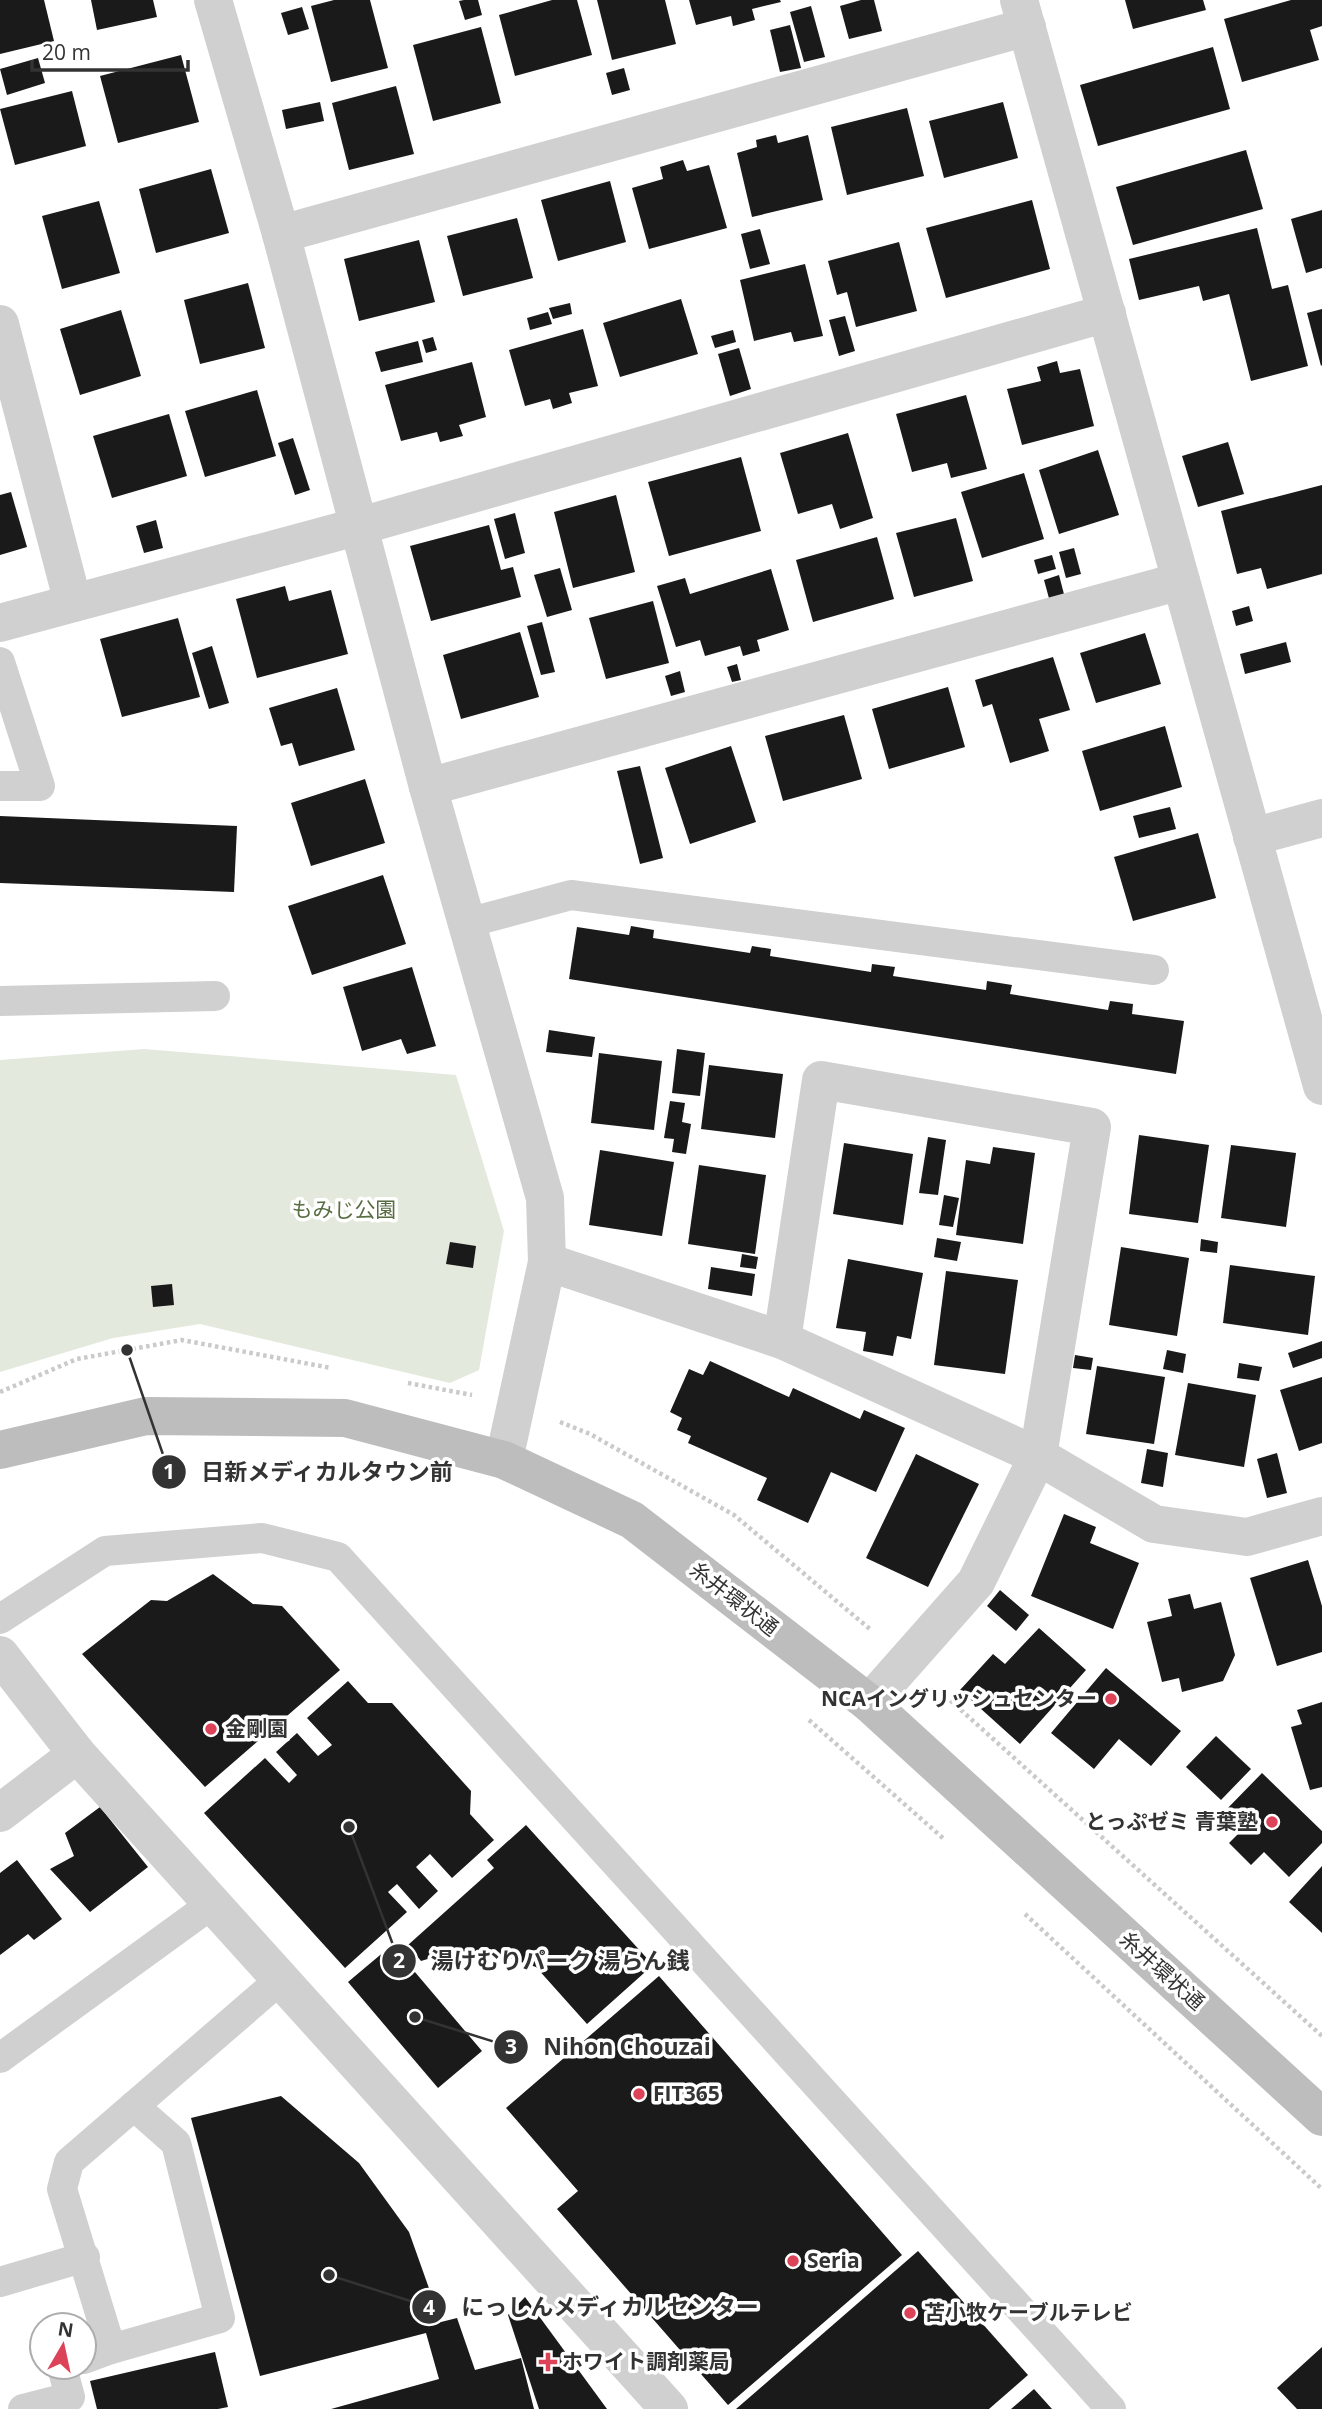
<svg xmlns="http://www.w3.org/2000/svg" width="1322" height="2409" viewBox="0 0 1322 2409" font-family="'Open Sans','Noto Sans JP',sans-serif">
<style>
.green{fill:#e3e9dc}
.building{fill:#1a1a1a}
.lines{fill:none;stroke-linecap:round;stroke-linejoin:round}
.path{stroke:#cacaca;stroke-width:4.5;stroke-dasharray:3.5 3.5;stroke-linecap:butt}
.lane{stroke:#d0d0d0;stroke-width:30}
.street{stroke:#d0d0d0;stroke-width:38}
.secondary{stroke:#bdbdbd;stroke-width:38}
.poi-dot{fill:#dc4359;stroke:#fff;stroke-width:2.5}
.labels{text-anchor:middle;stroke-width:7;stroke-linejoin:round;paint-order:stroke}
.park-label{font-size:21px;fill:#596d42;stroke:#fff}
.street-label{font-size:21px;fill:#333;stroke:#fff}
.poi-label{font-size:21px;font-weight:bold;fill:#333;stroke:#fff;text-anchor:start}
.leader{fill:none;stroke:#333;stroke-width:2.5}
.callout-dot{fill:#333;stroke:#fff;stroke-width:2.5}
.mark-label{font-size:21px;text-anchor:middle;font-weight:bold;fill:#fff}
.callout-label{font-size:23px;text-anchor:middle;font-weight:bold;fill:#333;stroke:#fff;stroke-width:7;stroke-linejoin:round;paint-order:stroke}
</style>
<rect width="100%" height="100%" fill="#fff"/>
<polygon class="green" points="144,1049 456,1075 504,1231 479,1370 450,1383 200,1324 113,1338 0,1372 0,1060"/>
<g class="building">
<polygon points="0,0 44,0 54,41 0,54"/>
<polygon points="91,0 153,0 157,17 97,30"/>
<polygon points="334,0 370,0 388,68 331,82 311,6"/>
<polygon points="464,0 478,0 482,15 465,20 459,1"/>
<polygon points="552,0 577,0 592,55 515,76 499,15"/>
<polygon points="597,0 665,0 676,44 612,60"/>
<polygon points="689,0 780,0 781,2 752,9 755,20 733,26 731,16 696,25"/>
<polygon points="861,0 874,0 882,31 849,39 840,6"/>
<polygon points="1125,0 1203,0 1206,10 1133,29"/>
<polygon points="1291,0 1322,0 1322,26 1310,30 1319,60 1242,82 1224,19"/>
<polygon points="811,6 825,57 804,62 790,12"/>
<polygon points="302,7 309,29 288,35 281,13"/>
<polygon points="790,25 801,68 780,72 770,30"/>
<polygon points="481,27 501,103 433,121 413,45"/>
<polygon points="1213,47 1230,109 1098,146 1080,85"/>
<polygon points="181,55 199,122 118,143 100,76"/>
<polygon points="38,58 45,83 7,95 0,69"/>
<polygon points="624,68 630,90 612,95 606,73"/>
<polygon points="396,86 414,154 349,170 332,103"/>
<polygon points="72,91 86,146 15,165 0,109"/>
<polygon points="320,102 324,121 286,129 282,110"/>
<polygon points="1003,102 1018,158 944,178 929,121"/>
<polygon points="907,108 924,176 847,195 831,127"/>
<polygon points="776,135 778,143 808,135 823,200 752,217 737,153 757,147 756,140"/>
<polygon points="1246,150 1263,209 1133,245 1116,187"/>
<polygon points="683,160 687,171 709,165 727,228 649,249 632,188 663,179 660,167"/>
<polygon points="211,169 229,233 156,253 139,189"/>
<polygon points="610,181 626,242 558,261 541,200"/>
<polygon points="1032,200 1050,269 946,298 926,228"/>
<polygon points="99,201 120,273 62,289 42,216"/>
<polygon points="1322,210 1322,268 1306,273 1291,219"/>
<polygon points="517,218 533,278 463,296 447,236"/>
<polygon points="1257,228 1272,289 1288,285 1308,366 1251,381 1229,294 1203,301 1199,286 1139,300 1129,259"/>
<polygon points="760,229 770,264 750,269 741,234"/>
<polygon points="419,240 435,302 359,321 344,259"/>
<polygon points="899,242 917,311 856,327 847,292 837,295 828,261"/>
<polygon points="805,264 823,336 794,342 791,332 754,341 740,280"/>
<polygon points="248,283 265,348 200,364 184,300"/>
<polygon points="681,299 698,354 620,377 603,323"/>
<polygon points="570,303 572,314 553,319 549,308"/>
<polygon points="1322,309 1322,365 1321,366 1307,313"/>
<polygon points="121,310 141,376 80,395 60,329"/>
<polygon points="548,312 552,324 530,330 527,318"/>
<polygon points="845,316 855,351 839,356 829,320"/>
<polygon points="583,329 598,386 569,393 572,403 553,409 550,399 525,406 509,350"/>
<polygon points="733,330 736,342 715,348 711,336"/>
<polygon points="433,337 437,350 426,353 422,340"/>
<polygon points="418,341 423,362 381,372 375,352"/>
<polygon points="739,348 751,389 730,396 718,354"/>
<polygon points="1057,361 1060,373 1080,369 1094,426 1022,445 1007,389 1041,381 1037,367"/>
<polygon points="472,362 486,417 459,425 463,436 440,442 437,432 401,441 385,385"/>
<polygon points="257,390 276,456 205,477 185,411"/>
<polygon points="966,395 987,469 951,478 947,463 912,472 896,414"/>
<polygon points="169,414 187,476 112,498 93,436"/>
<polygon points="848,433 873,518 840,529 832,504 798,514 780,453"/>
<polygon points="293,438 310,490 295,495 278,443"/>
<polygon points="1228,442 1244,494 1198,507 1182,456"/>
<polygon points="1098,450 1119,515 1059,534 1039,470"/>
<polygon points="741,457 761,531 669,556 648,482"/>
<polygon points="1024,473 1044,539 982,558 961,492"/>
<polygon points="1322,485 1322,574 1267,589 1261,568 1237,574 1221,511"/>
<polygon points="11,492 27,547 0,555 0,495"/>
<polygon points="616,495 635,572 573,588 554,512"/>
<polygon points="515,513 525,553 505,559 494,519"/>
<polygon points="956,518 973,581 914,597 896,533"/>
<polygon points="156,520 163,548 144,553 136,526"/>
<polygon points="489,525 501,570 513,567 521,597 431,621 410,546"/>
<polygon points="877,537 894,599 813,622 796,560"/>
<polygon points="1074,548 1081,574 1066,578 1059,552"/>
<polygon points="1052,555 1056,569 1038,574 1034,560"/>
<polygon points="560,568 572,610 547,617 534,575"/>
<polygon points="771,569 789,630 757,640 760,651 743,656 740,646 705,656 700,640 676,647 657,586 685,578 690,594"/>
<polygon points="1059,575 1065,598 1050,602 1044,580"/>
<polygon points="285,586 289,601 331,590 348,654 257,678 236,599"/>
<polygon points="653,601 669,663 606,679 589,618"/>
<polygon points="1249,606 1253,621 1236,626 1232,611"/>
<polygon points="178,618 200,697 122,717 100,639"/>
<polygon points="542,622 555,672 541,675 527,626"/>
<polygon points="520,632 539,697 461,719 443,655"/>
<polygon points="1145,633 1161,684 1096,703 1080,653"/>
<polygon points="1286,642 1291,662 1245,674 1240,654"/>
<polygon points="212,646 229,703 209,709 192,653"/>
<polygon points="1053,657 1070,710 1039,719 1049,751 1010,763 992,704 983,707 975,680"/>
<polygon points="737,664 741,680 732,682 727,667"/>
<polygon points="680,671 685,692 671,696 665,676"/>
<polygon points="948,687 965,747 889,769 872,709"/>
<polygon points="337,688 355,750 299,766 292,743 281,746 269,708"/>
<polygon points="844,715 862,779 783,801 765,736"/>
<polygon points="1165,726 1182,787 1100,811 1082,751"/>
<polygon points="731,746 756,822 690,844 665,768"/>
<polygon points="640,766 663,858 640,864 617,771"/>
<polygon points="365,779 385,843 311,866 291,803"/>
<polygon points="1170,807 1176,829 1139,838 1133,816"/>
<polygon points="0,816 237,826 234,892 0,883"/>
<polygon points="1198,833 1216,898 1133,921 1114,857"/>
<polygon points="383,875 406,944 312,975 288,906"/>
<polygon points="631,926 654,930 653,938 750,953 752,946 771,949 770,956 871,972 872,964 895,967 893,976 986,990 987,981 1012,985 1010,994 1108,1010 1110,1001 1133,1004 1132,1014 1184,1021 1176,1074 569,979 577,927 629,935"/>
<polygon points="412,967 436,1046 407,1054 401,1039 362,1051 343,987"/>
<polygon points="549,1030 595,1037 592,1057 546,1052"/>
<polygon points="677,1049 705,1053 700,1096 672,1093"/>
<polygon points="599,1053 662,1061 654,1130 591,1123"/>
<polygon points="709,1065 783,1074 775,1138 701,1129"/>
<polygon points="670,1101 685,1103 682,1122 691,1124 686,1154 672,1152 674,1139 664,1138"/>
<polygon points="1139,1135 1209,1145 1198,1223 1129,1214"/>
<polygon points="928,1137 946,1140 938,1195 919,1193"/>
<polygon points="844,1143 913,1154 903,1225 833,1214"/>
<polygon points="1231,1145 1296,1153 1286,1227 1221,1218"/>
<polygon points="993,1147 1035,1153 1023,1244 956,1235 966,1160 990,1164"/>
<polygon points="600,1150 674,1162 662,1236 589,1225"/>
<polygon points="699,1165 766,1175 755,1254 688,1244"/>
<polygon points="944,1195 959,1198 953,1227 939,1225"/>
<polygon points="937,1238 961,1242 957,1261 934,1257"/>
<polygon points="1201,1239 1218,1242 1217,1253 1200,1251"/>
<polygon points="450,1242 476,1246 473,1268 446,1264"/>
<polygon points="1121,1247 1189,1258 1177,1336 1109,1325"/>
<polygon points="742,1254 758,1257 756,1269 740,1267"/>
<polygon points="848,1259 923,1273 911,1339 897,1336 893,1356 863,1351 866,1332 836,1328"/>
<polygon points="1230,1265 1315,1276 1308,1335 1223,1323"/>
<polygon points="711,1267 755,1274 752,1296 708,1289"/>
<polygon points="946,1271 1018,1280 1005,1374 934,1365"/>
<polygon points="172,1284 174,1305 153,1307 151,1286"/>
<polygon points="1322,1341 1322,1358 1293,1368 1288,1353"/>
<polygon points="1167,1350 1186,1354 1183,1373 1163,1369"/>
<polygon points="1075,1355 1093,1358 1091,1370 1073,1368"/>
<polygon points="710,1361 789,1397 793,1388 860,1419 864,1410 905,1428 876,1492 831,1472 808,1523 757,1500 767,1478 688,1443 691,1436 677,1430 682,1418 670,1412 689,1369 703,1375"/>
<polygon points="1239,1363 1262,1367 1259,1381 1237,1378"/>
<polygon points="1097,1366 1165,1377 1154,1444 1086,1434"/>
<polygon points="1322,1377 1322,1443 1299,1451 1280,1390"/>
<polygon points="1188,1383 1256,1395 1244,1467 1175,1455"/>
<polygon points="1147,1449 1168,1453 1163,1487 1141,1483"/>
<polygon points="1277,1453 1287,1493 1267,1498 1257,1459"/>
<polygon points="916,1454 979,1484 928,1587 866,1558"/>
<polygon points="1064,1514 1096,1527 1090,1543 1139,1563 1113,1629 1031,1596"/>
<polygon points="1308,1560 1322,1606 1322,1652 1277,1666 1250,1578"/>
<polygon points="213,1574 253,1604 282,1606 340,1670 205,1787 82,1654 151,1600 167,1601"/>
<polygon points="1000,1590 1029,1615 1016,1631 987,1606"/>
<polygon points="1190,1594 1194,1609 1221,1602 1235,1655 1223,1681 1182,1692 1179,1678 1162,1682 1147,1622 1172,1616 1168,1599"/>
<polygon points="1039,1628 1086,1670 1020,1744 960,1690 993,1654 1005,1664"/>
<polygon points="1106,1668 1181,1731 1151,1766 1119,1739 1094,1769 1051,1733"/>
<polygon points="348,1681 368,1703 392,1703 471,1791 470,1814 494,1840 452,1878 430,1854 416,1867 438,1891 419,1909 397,1884 388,1892 407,1912 345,1968 204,1813 265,1758 289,1783 297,1775 276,1752 297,1733 318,1756 332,1745 307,1718"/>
<polygon points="1322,1702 1322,1787 1310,1790 1291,1727 1302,1724 1297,1710"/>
<polygon points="1216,1736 1251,1769 1221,1800 1186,1767"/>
<polygon points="1262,1773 1322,1831 1322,1843 1289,1877 1264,1852 1251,1865 1229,1843 1241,1831 1223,1813"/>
<polygon points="100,1807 148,1867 90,1912 50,1869 74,1856 65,1833"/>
<polygon points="526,1825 653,1965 587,2024 536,1967 491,1952 467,1951 444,1954 421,1961 408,1945 494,1868 487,1860"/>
<polygon points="17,1860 62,1919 34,1940 28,1934 0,1955 0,1873"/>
<polygon points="1322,1866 1322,1933 1289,1902"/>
<polygon points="392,1945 482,2051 438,2088 348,1982"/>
<polygon points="659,1976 902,2255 728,2405 557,2209 578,2191 506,2108"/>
<polygon points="281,2096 359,2163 409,2232 441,2322 457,2318 475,2370 521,2358 534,2409 331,2409 439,2379 426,2333 260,2376 191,2118"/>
<polygon points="918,2251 1028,2375 989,2409 736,2409"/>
<polygon points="525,2297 607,2409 539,2409 508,2315"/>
<polygon points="1322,2347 1322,2409 1297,2409 1277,2388"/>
<polygon points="215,2352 228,2407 218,2409 97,2409 90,2381"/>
<polygon points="1034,2389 1052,2409 1011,2409"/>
</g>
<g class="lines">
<g class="path">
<polyline points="408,1383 472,1395"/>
<polyline points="0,1392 77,1359 182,1340 331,1368"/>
<polyline points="560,1422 590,1434 734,1515 871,1630"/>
<polyline points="940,1691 1322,2036"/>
<polyline points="809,1720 944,1839"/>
<polyline points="1025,1914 1322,2189"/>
</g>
<g class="lane">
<polyline points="0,662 40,786 0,786"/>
<polyline points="467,923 571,895 1154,970"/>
<polyline points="0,1001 215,996"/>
<polyline points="0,1619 105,1551 262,1538 338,1557 1111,2409"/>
<polyline points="0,2058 212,1904"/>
<polyline points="0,2282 85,2257"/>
<polyline points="111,2349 220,2318 176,2143 134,2106"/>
<polyline points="84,2359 111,2349 62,2189 69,2162 281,1979"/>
<polyline points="23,2409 70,2397 62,2367"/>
</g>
<g class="street">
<polyline points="213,0 281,234 428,787 545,1198 547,1262 504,1460"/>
<polyline points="1019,0 1322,1086"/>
<polyline points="281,234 1027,27"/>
<polyline points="0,324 73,603"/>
<polyline points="0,623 360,526 1107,313"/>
<polyline points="428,787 1181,581"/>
<polyline points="1252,837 1322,818"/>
<polyline points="547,1262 782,1340 1038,1456 1154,1524 1247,1537 1322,1516"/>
<polyline points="782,1340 821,1080 1092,1127 1038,1456 976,1582 869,1703"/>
<polyline points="0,1655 77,1754 669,2409"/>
<polyline points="0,1813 77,1754"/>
</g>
<polyline class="secondary" points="0,1450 146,1416 345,1418 504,1460 632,1520 869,1703 1322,2117"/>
</g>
<g class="poi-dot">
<circle cx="1111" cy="1699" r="7"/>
<circle cx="211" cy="1729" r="7"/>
<circle cx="1272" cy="1822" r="7"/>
<circle cx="639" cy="2094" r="7"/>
<circle cx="793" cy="2261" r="7"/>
<circle cx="910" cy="2313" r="7"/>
<path d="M544.5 2351.5h7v7h7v7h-7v7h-7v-7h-7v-7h7z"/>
</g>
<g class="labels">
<g class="park-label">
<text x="344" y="1217">もみじ公園</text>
</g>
<g class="street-label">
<text transform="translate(734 1599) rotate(38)" y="7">糸井環状通</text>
<text transform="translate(1162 1971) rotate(42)" y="7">糸井環状通</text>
</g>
<g class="poi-label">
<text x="1097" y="1706" text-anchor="end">NCAイングリッシュセンター</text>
<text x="225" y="1736">金剛園</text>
<text x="1258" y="1829" text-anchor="end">とっぷゼミ 青葉塾</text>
<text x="653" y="2101">FIT365</text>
<text x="807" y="2268">Seria</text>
<text x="924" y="2320">苫小牧ケーブルテレビ</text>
<text x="562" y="2369">ホワイト調剤薬局</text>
</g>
</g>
<path class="leader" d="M127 1350L169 1472M349 1827L399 1961M415 2017L511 2047M329 2275L429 2307"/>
<g class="callout-dot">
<circle cx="127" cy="1350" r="7"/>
<circle cx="349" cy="1827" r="7"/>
<circle cx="415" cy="2017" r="7"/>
<circle cx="329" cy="2275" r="7"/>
<circle cx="169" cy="1472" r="18"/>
<circle cx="399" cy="1961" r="18"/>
<circle cx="511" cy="2047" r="18"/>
<circle cx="429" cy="2307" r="18"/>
</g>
<g class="mark-label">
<text x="169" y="1479">1</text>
<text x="399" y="1968">2</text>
<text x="511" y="2054">3</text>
<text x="429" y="2315">4</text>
</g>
<g class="callout-label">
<text x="327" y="1480">日新メディカルタウン前</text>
<text x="560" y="1969">湯けむりパーク 湯らん銭</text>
<text x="627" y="2055">Nihon Chouzai</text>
<text x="610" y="2315">にっしんメディカルセンター</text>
</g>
<g transform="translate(63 2346) rotate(9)"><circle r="33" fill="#ffffff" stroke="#adadad" stroke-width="2"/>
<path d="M0-5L12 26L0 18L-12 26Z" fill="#dc4359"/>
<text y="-10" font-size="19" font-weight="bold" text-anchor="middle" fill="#333333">N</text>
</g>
<path d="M32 60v10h156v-10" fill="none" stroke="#333333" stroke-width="3.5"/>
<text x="42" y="60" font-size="21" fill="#333333" stroke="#ffffff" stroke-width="5" paint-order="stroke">20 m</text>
</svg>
